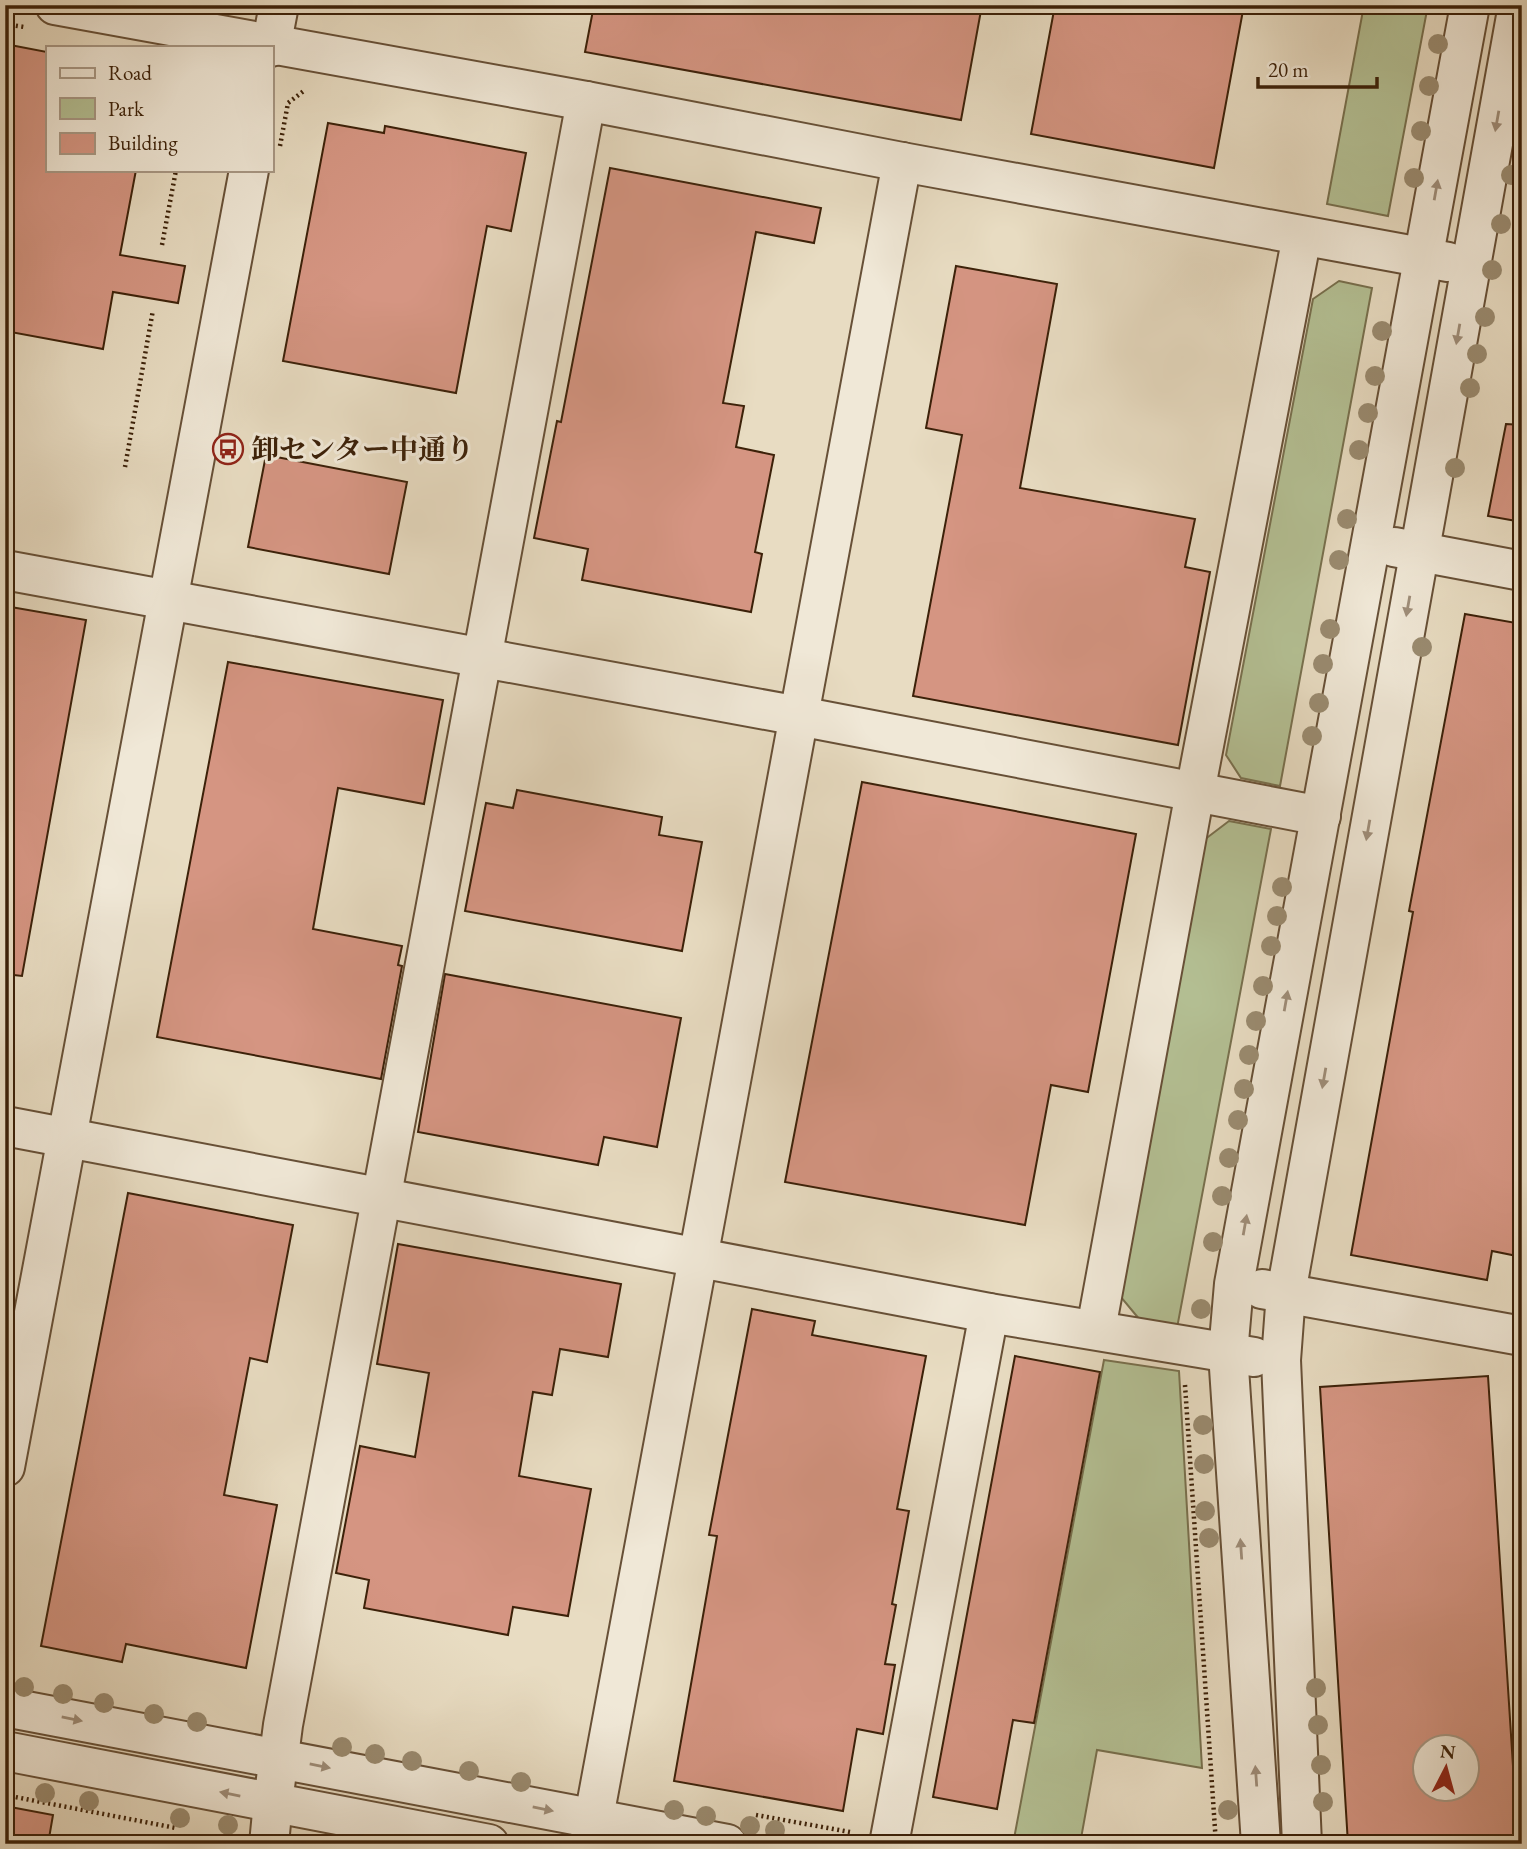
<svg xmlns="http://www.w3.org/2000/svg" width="1527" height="1849" viewBox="0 0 1527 1849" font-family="'EB Garamond','Noto Serif JP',serif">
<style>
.green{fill:#b4c094;stroke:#78704e;stroke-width:2}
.building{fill:#d59582;stroke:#3c2109;stroke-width:2;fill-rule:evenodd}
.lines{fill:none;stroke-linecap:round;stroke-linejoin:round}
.minor-casing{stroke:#675037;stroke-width:42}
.tertiary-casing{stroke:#675037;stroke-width:42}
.path{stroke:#3c2109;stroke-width:4.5;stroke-dasharray:2 3.5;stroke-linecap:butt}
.minor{stroke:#f0e8d7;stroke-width:38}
.tertiary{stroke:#f0e8d7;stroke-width:38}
.tree{fill:#9a8b70}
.oneway{fill:#9f8e7a}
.labels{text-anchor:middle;stroke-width:6;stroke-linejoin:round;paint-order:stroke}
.poi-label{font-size:28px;font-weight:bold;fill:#3c2109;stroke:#f0e8d7;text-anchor:start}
</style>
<rect width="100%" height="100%" fill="#e8dcc2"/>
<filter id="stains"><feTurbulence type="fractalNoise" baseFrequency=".00286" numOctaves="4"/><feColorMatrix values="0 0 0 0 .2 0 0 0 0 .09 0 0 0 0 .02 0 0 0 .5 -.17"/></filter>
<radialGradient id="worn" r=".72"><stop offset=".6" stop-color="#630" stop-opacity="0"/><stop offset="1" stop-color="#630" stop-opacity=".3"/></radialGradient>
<g class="green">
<polygon points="1364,5 1428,5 1388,216 1327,204"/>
<polygon points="1339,281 1372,288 1280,786 1241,778 1226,755 1313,299"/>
<polygon points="1229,821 1271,829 1177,1328 1140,1320 1120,1296 1204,840"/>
<polygon points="1104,1360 1179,1371 1202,1768 1097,1750 1080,1844 1013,1844"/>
</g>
<g class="building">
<polygon points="594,5 982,5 961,120 585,52"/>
<polygon points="1055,5 1244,5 1214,168 1031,134"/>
<polygon points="5,44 47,52 47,170 136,170 120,255 185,266 178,303 113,292 103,349 5,331"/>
<polygon points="328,123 384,133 385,126 526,153 511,231 487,226 456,393 283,361"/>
<polygon points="610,168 821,208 814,243 756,232 723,403 744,406 736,447 774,455 755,552 762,554 751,612 582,580 588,549 534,538 557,421 561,422"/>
<polygon points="956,266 1057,284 1020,488 1195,519 1185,567 1210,572 1178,745 913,696 962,435 926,428"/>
<polygon points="1506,424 1522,425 1522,522 1488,516"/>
<polygon points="266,455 407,482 389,574 248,547"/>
<polygon points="5,606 86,620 22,976 5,974"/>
<polygon points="1465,614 1522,624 1522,1232 1517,1256 1492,1251 1487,1280 1351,1255 1413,912 1409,911"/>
<polygon points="228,662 443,700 424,804 338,788 313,929 402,946 398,965 402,966 381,1079 157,1037"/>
<polygon points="862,782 1136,834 1088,1092 1051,1085 1025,1225 785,1182"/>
<polygon points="517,790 662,817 659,835 702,842 682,951 465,911 486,803 513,808"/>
<polygon points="445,974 681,1018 657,1147 604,1137 598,1165 418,1132"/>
<polygon points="128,1193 293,1225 267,1362 250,1358 224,1495 277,1505 246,1668 126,1644 122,1662 41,1646"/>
<polygon points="398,1244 621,1284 608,1357 560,1349 552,1395 533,1392 519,1476 591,1489 568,1616 513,1607 508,1635 364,1608 369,1580 336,1573 360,1446 415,1457 429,1373 377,1364"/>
<polygon points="752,1309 815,1321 812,1335 926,1356 897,1509 909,1511 892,1604 896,1605 885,1664 895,1665 883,1734 857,1729 843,1811 674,1781 717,1536 709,1535"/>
<polygon points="1015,1356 1100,1372 1034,1723 1013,1720 997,1809 933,1797"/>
<path d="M1488,1376L1518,1844H1348L1320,1387ZM1425,1747H1467V1789H1425Z"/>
<polygon points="5,1806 53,1815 48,1844 5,1844"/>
</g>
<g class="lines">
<g class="minor-casing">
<polyline id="minor" points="269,1844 273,1802"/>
</g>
<g class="tertiary-casing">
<g id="tertiary">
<polyline points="55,5 586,101 902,162 1448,262"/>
<polyline points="271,47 279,5"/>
<polyline points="1394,547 1522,571"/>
<polyline points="5,570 799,716 1321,816"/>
<polyline points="5,1126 989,1313 1254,1357"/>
<polyline points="1262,1289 1522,1336"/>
<polyline points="1096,1329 1195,792 1302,236"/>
<polyline points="5,1467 249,170"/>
<polyline points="5,1707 727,1844"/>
<polyline points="5,1751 489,1844"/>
<polyline points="273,1802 283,1725 586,101"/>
<polyline points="589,1844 902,162"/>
<polyline points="889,1844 989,1313"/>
<polyline points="1261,1844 1228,1353 1234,1284 1470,5"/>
<polyline points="1302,1844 1281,1360 1286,1293 1518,5"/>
</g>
</g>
<g class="path">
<polyline points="5,24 24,27"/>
<polyline points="280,146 288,103 305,90"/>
<polyline points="162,245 176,170"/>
<polyline points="125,467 153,310"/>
<polyline points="1185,1385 1216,1844"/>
<polyline points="5,1795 176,1828"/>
<polyline points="756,1815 850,1832"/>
</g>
<use href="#minor" class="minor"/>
<use href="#tertiary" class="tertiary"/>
</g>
<g class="tree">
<circle cx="1438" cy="44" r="10"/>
<circle cx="1429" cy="86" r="10"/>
<circle cx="1421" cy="131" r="10"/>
<circle cx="1511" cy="175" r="10"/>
<circle cx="1414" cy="178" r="10"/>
<circle cx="1501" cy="224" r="10"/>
<circle cx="1492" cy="270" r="10"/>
<circle cx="1485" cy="317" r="10"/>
<circle cx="1382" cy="331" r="10"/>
<circle cx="1477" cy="354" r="10"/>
<circle cx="1375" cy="376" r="10"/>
<circle cx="1470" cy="388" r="10"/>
<circle cx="1368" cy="413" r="10"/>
<circle cx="1359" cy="450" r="10"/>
<circle cx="1455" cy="468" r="10"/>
<circle cx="1347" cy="519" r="10"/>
<circle cx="1339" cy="560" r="10"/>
<circle cx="1330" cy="629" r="10"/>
<circle cx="1422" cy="647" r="10"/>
<circle cx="1323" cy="664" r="10"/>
<circle cx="1319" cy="703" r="10"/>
<circle cx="1312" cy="736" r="10"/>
<circle cx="1282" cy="887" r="10"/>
<circle cx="1277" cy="916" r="10"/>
<circle cx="1271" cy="946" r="10"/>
<circle cx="1263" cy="986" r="10"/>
<circle cx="1256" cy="1021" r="10"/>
<circle cx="1249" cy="1055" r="10"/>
<circle cx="1244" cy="1089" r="10"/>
<circle cx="1238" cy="1120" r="10"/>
<circle cx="1229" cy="1158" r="10"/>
<circle cx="1222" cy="1196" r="10"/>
<circle cx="1213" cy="1242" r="10"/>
<circle cx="1201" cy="1309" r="10"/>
<circle cx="1203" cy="1425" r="10"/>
<circle cx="1204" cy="1464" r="10"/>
<circle cx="1205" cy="1511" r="10"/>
<circle cx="1209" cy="1538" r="10"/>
<circle cx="24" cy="1687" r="10"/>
<circle cx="1316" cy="1688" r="10"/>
<circle cx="63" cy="1694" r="10"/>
<circle cx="104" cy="1703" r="10"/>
<circle cx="154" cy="1714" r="10"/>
<circle cx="197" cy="1722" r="10"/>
<circle cx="1318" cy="1725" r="10"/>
<circle cx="342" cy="1747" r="10"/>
<circle cx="375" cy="1754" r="10"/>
<circle cx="412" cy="1761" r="10"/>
<circle cx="1321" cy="1765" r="10"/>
<circle cx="469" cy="1771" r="10"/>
<circle cx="521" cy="1782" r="10"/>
<circle cx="45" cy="1793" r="10"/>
<circle cx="89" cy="1801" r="10"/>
<circle cx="1323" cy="1802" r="10"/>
<circle cx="674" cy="1810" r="10"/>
<circle cx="1228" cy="1810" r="10"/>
<circle cx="706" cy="1816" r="10"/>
<circle cx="180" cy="1818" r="10"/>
<circle cx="228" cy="1825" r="10"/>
<circle cx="750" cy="1826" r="10"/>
<circle cx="775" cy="1830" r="10"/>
</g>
<defs><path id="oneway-solid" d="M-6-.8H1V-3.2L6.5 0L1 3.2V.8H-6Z" transform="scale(1.75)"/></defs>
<g class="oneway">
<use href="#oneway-solid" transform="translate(1497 121) rotate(100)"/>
<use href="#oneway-solid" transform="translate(1436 190) rotate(-80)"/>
<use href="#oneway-solid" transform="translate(1458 334) rotate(100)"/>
<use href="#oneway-solid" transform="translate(1408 606) rotate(100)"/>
<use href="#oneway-solid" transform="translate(1368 830) rotate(100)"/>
<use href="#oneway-solid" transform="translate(1286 1001) rotate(-80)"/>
<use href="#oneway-solid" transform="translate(1324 1078) rotate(100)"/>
<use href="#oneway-solid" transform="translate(1245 1225) rotate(-80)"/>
<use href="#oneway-solid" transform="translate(1241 1549) rotate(-94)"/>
<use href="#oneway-solid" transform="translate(72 1719) rotate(11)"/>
<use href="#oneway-solid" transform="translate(320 1766) rotate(11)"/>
<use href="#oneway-solid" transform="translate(1256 1776) rotate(-94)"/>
<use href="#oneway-solid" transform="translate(230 1794) rotate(-169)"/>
<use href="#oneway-solid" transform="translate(543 1809) rotate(11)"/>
</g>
<defs>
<g id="bus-ring" transform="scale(1.575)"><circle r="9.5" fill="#f0e8d7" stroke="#8f2418" stroke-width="1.5"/><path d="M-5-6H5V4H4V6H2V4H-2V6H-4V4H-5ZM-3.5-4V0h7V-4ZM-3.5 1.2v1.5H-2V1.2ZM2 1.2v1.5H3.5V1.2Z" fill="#8f2418"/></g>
</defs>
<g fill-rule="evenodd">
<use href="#bus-ring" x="228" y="449"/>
</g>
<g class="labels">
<g class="poi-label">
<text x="251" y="459">卸センター中通り</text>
</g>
</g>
<rect width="1527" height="1849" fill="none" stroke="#e8dcc2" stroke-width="28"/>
<rect x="7" y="7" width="1513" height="1835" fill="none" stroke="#3c2109" stroke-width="3.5"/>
<rect x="14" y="14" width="1499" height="1821" fill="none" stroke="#3c2109" stroke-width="2"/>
<rect x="46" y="46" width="228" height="126" fill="#f0e8d7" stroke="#a89885" stroke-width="2"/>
<rect x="60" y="68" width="35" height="10" fill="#f0e8d7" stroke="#a89885" stroke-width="2"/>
<text x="108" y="80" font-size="21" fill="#3c2109">Road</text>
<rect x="60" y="98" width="35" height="21" fill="#b4c094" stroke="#a89885" stroke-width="2"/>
<text x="108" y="116" font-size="21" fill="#3c2109">Park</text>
<rect x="60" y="133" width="35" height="21" fill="#d59582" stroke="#a89885" stroke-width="2"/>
<text x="108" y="150" font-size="21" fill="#3c2109">Building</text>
<g transform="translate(1446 1768) rotate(6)"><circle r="33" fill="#f0e8d7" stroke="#a89885" stroke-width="2"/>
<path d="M0-5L12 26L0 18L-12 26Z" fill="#8f2418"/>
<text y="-10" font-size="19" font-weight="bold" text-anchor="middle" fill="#3c2109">N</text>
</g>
<path d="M1258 77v10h119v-10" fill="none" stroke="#3c2109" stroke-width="3.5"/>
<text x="1268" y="77" font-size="21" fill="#3c2109" stroke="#f0e8d7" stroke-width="5" paint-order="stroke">20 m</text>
<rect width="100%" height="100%" filter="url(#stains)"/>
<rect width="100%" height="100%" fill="url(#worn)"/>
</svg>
